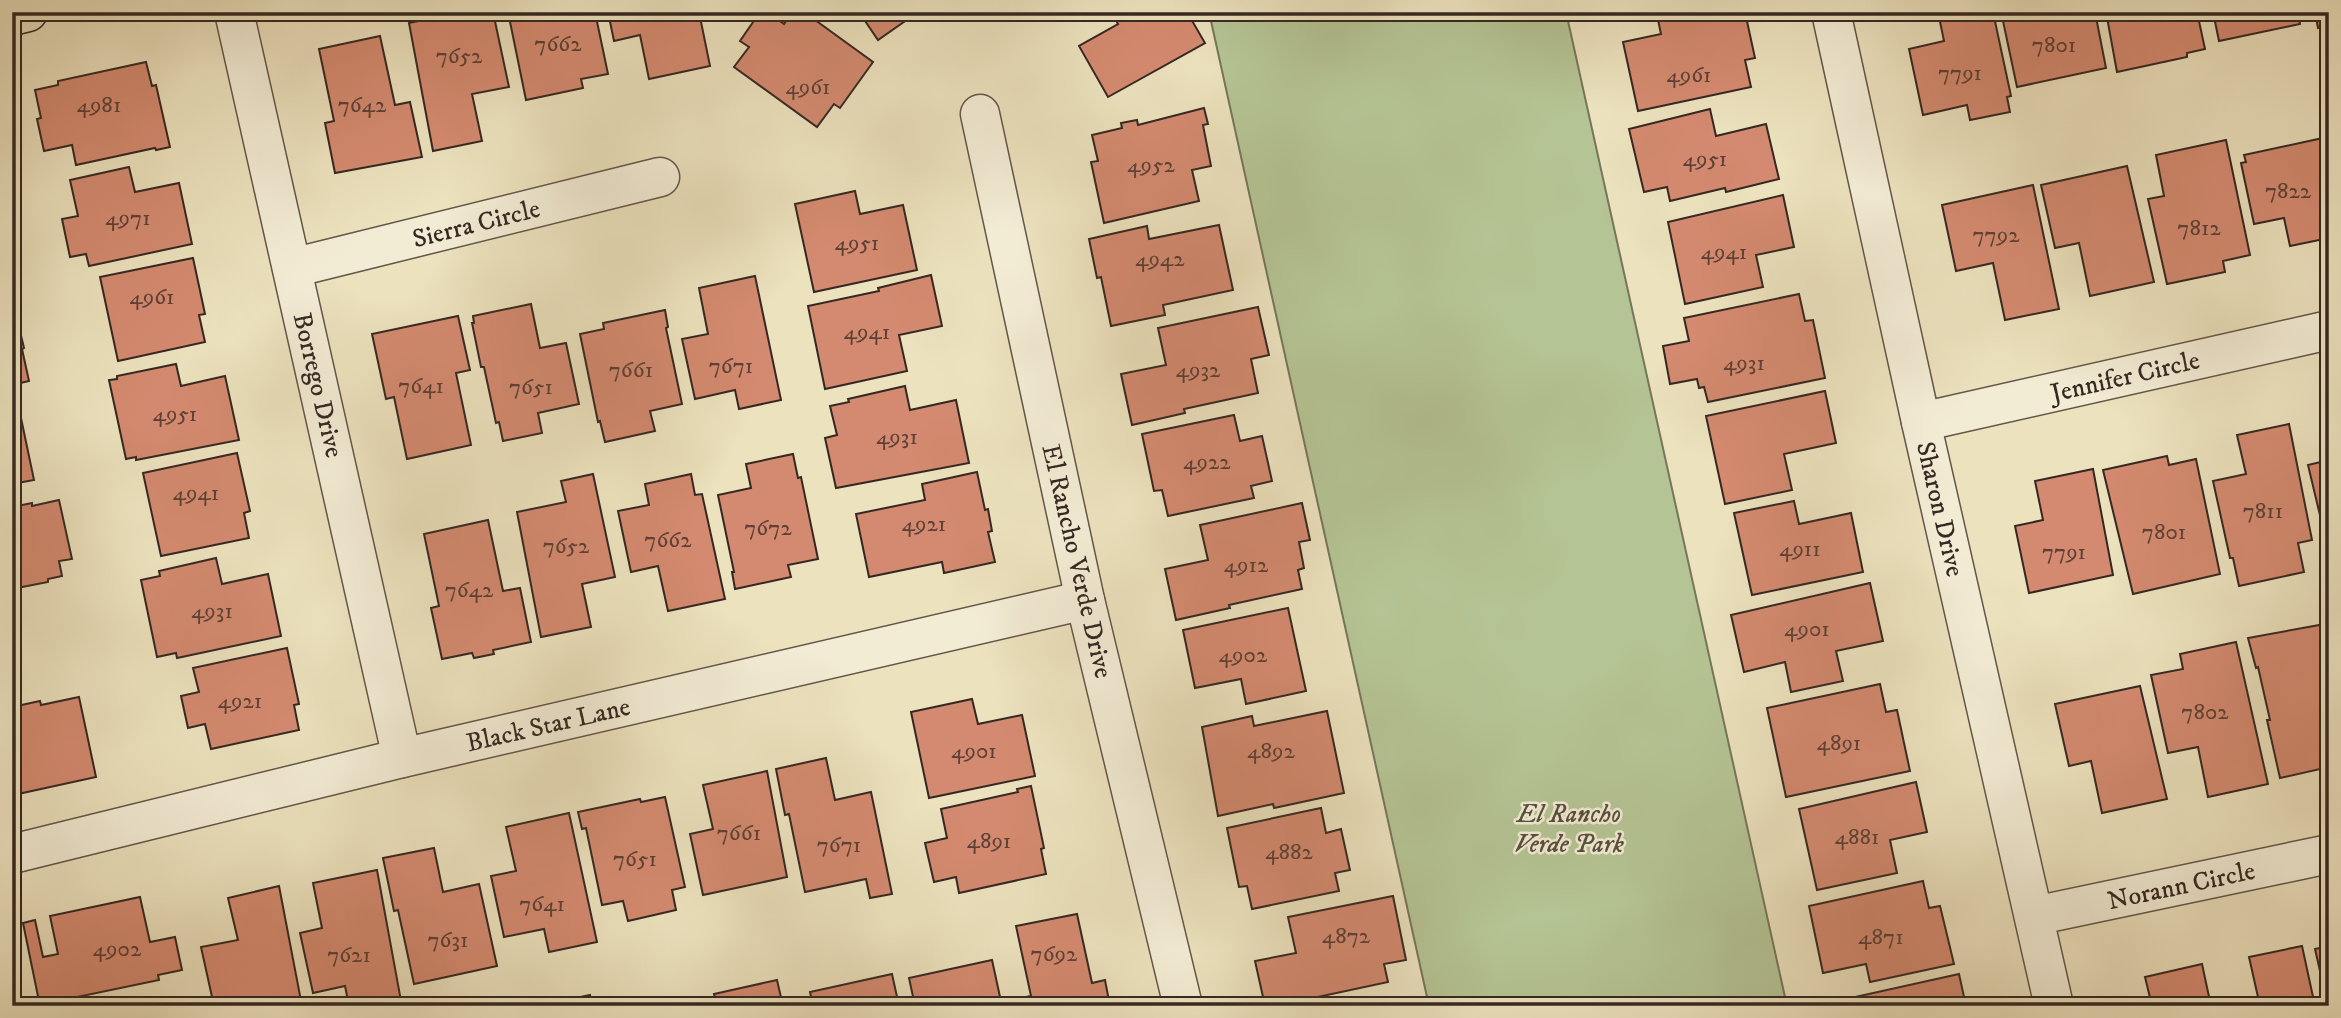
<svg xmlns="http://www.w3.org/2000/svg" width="2341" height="1018" viewBox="0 0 2341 1018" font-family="'IM FELL DW Pica',serif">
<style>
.green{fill:#b5c494;stroke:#75765b;stroke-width:2}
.building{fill:#d48a70;stroke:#352822;stroke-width:2}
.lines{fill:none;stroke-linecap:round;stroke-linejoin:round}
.minor-casing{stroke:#635649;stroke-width:41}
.major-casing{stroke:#352822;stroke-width:41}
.minor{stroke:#f3ecd5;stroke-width:38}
.major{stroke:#ece2be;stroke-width:38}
.labels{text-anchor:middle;stroke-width:5;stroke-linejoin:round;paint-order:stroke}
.number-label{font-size:23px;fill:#5d4036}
.street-label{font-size:26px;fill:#352822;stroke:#f3ecd5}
.park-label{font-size:26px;font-style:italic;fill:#554f3e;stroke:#f3ecd5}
</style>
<rect width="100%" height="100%" fill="#ece2be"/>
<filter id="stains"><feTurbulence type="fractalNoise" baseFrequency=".00286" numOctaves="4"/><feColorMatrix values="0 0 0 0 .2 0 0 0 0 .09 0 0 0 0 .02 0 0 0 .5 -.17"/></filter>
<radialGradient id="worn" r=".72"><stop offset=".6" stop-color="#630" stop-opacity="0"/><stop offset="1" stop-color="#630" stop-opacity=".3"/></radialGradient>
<polygon class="green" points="1209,12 1566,12 1787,1006 1429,1006"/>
<g class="building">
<polygon points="450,12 493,12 509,87 472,94 482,141 433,151 409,23 451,14"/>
<polygon points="508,12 595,12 608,74 581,79 583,88 526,100"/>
<polygon points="608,12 699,12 710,66 649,79 640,35 614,41"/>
<polygon points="760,12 768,12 784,24 792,12 804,12 873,62 840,108 834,104 817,127 734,67 749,47 740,41"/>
<polygon points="859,12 918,12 878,40"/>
<polygon points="1112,12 1187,12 1205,43 1108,97 1079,46 1118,24"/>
<polygon points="1672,12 1745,12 1755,58 1745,60 1751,87 1638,111 1623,42 1661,34 1657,15"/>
<polygon points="1938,12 1993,12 2011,96 2007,97 2010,112 1970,120 1967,105 1923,115 1909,49 1944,41"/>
<polygon points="2037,12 2095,12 2106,68 2017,87 2003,21"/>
<polygon points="2106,12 2197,12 2205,49 2187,53 2187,57 2117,72"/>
<polygon points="2213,12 2298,12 2300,24 2219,41"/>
<polygon points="2315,12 2329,12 2329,25 2318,28"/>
<polygon points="380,36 395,105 410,102 422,157 335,173 325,123 334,121 319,49"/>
<polygon points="146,62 152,86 156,85 170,147 156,150 155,148 76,165 72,145 44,151 37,119 41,118 35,90 58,85 58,81"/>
<polygon points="1204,108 1208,124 1203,125 1211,166 1192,170 1199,201 1104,223 1091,162 1098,161 1092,135 1122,128 1121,123 1137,120 1138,125"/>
<polygon points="1710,109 1716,136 1766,124 1779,179 1726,192 1725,188 1670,201 1667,187 1644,192 1629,129"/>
<polygon points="2323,138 2329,154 2329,238 2290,246 2284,218 2254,224 2241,163 2246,162 2244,155"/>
<polygon points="2226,140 2250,255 2223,261 2225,272 2167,284 2148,199 2164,196 2156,155"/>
<polygon points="2127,166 2154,282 2090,296 2079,243 2055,248 2041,185"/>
<polygon points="129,167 135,192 179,183 192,244 89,266 86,254 70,257 62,219 78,216 70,180"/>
<polygon points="2033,185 2059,309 2005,320 1993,263 1956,271 1942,205"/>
<polygon points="855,191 860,214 903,205 917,270 814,292 795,204"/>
<polygon points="1783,195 1794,247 1756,255 1763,287 1685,304 1668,222"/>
<polygon points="1219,225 1233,290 1163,305 1165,315 1111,326 1101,277 1097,278 1089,239 1147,226 1149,239"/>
<polygon points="193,258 205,314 199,315 205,342 118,361 100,277"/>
<polygon points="931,275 942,326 899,335 907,371 825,389 808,306 879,291 878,288"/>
<polygon points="755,276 781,400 739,409 735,390 695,399 682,339 708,334 699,288"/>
<polygon points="1799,294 1805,321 1813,320 1825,378 1708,402 1704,387 1699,388 1697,379 1670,384 1663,346 1689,341 1684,318"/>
<polygon points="12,298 24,348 22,349 29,381 12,385"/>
<polygon points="531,304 540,348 566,343 579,404 538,413 542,433 503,441 499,422 496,423 484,367 481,367 472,323 474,323 473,316"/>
<polygon points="1258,307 1269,355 1251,359 1258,393 1184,409 1185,413 1132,425 1121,374 1166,365 1158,328"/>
<polygon points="665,310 668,327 666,328 682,404 650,411 655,431 605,442 600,421 598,422 580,334 604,329 603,323"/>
<polygon points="458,316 470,370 456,373 471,445 407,459 394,397 386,399 372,334"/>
<polygon points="176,364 181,386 225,376 239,440 136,460 136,457 126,459 109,380 117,379 117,376"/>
<polygon points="905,386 910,410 956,400 969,463 836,488 825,438 837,435 830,406 849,402 848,399"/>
<polygon points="1825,391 1836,443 1784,454 1792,490 1725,504 1706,416"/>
<polygon points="17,399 34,480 12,484 12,400"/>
<polygon points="1234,415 1240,441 1262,436 1272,481 1251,486 1254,498 1168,516 1162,490 1154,491 1142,434"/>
<polygon points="2289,424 2312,540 2298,543 2304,572 2239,586 2233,558 2230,558 2213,481 2246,474 2237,435"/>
<polygon points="237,453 250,511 244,513 249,538 161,556 143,473"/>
<polygon points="793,454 798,478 801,477 818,559 788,565 791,577 735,589 732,572 734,572 718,495 751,488 746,464"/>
<polygon points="2167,456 2169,465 2196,459 2220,574 2133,594 2103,470"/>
<polygon points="2329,460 2329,553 2308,465"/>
<polygon points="2093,469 2113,575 2029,593 2015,526 2043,520 2035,481"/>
<polygon points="977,472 985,510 988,509 992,531 988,532 995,562 944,573 942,562 869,577 856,514 925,500 922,484"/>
<polygon points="593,474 615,577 582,584 591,627 541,637 517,512 566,502 561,481"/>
<polygon points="691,474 695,495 702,494 725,599 668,611 658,566 631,572 618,511 649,505 645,484"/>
<polygon points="59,500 72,559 59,561 62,576 48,579 48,582 12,589 12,507 32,503 32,506"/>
<polygon points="1794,501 1799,524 1851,513 1863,572 1752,595 1734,513"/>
<polygon points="1302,503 1310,540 1299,542 1304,568 1298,570 1302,589 1229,605 1230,608 1176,620 1165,569 1208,560 1200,525"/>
<polygon points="488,520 503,591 520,588 531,642 493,650 494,654 474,658 472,653 442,659 431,608 439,606 424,534"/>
<polygon points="216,558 222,584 268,574 281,636 177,658 176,653 157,657 141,580 160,576 159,571"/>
<polygon points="1870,583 1883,641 1836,651 1843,681 1791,692 1785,662 1744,672 1731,615"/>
<polygon points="1288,608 1306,691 1246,704 1241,679 1195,688 1183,630"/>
<polygon points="2325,624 2329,641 2329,711 2326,711 2329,724 2329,767 2280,778 2267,720 2270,720 2258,667 2256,668 2248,638"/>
<polygon points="2236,642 2268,784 2208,797 2198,747 2168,753 2151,675 2183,669 2180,654"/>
<polygon points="287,648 299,704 294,705 299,730 211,749 205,724 188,728 181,696 199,692 193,668"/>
<polygon points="1880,684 1886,712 1897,710 1910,771 1786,797 1767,708"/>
<polygon points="2140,686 2167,799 2102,813 2091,761 2069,766 2055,704"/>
<polygon points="79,697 96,777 18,794 12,771 12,707 40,701 41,705"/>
<polygon points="972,699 978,724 1022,715 1035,776 929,798 911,712"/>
<polygon points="1327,711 1344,793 1274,808 1273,804 1218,816 1202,727 1252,716 1254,726"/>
<polygon points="826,758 835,800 871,792 892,894 870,898 866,879 805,892 789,814 785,815 776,769"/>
<polygon points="767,771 787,877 703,895 690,834 713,829 703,785"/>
<polygon points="1916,782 1927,832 1890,840 1897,873 1817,890 1799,809"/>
<polygon points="1031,786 1044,848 1041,849 1046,874 959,893 956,877 934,882 925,843 947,838 941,809 1018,792 1017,789"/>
<polygon points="665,797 685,887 672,890 676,910 628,921 623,901 602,905 586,828 582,829 578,812 640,799 641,802"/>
<polygon points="1321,808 1326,833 1341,829 1350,870 1335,873 1339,891 1252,909 1247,886 1239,887 1227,828"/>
<polygon points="569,813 597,942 549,952 544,929 504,937 491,876 516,871 506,827"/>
<polygon points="434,848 443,892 479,884 497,966 414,984 398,910 394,911 383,858"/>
<polygon points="377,870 401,1001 380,1006 349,1006 345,986 313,993 300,933 322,928 313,883"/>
<polygon points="1923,881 1929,908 1940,906 1954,964 1870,982 1866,964 1823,973 1809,906"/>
<polygon points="279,886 302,1006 214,1006 201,947 238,940 228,898"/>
<polygon points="1393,896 1406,960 1384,964 1388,982 1313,998 1314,1002 1295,1006 1265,1006 1255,961 1296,953 1288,917"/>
<polygon points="140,897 150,942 175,937 182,970 158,975 159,980 77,997 77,1000 40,1006 23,923 35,920 43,957 58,954 50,916"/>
<polygon points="1077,914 1092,983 1105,980 1110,1006 1017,1006 1016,999 1031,996 1016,926"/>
<polygon points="2302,946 2315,1006 2260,1006 2249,957"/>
<polygon points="2329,946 2329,1006 2328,1006 2315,949"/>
<polygon points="992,960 1002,1006 915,1006 909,978"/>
<polygon points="2202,964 2211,1006 2152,1006 2145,977"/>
<polygon points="892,974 899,1006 813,1006 810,992"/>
<polygon points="1959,974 1966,1006 1819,1006 1819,1005"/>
<polygon points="777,980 783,1006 717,1006 714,994"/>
<polygon points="590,995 592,1006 567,1006 566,1000"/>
<polygon points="1391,999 1393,1006 1351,1006 1374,1001 1374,1003"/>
</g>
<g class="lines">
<g class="minor-casing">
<g id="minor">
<polyline points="234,12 402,758"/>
<polyline points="1831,12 1921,422 2054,1006"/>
<polyline points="980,114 1085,600 1183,1006"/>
<polyline points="292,268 660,177"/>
<polyline points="1921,422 2329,330"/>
<polyline points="12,854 402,758 1085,600"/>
<polyline points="2034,916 2329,854"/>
</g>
</g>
<g class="major-casing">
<polyline id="major" points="12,16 28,12"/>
</g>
<use href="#minor" class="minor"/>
<use href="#major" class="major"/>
</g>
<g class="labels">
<g class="number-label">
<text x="558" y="51">7662</text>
<text x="2054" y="52">7801</text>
<text x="459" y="63">7652</text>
<text x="1960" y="80">7791</text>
<text x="1689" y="82">4961</text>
<text x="808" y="94">4961</text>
<text x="99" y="112">4981</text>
<text x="362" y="112">7642</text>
<text x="1705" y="166">4951</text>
<text x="1151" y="172">4952</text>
<text x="2288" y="198">7822</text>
<text x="128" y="225">4971</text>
<text x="2199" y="235">7812</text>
<text x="1996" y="242">7792</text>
<text x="857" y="250">4951</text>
<text x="1724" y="259">4941</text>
<text x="1160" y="266">4942</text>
<text x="152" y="304">4961</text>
<text x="867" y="339">4941</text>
<text x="1744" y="370">4931</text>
<text x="731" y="373">7671</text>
<text x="631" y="377">7661</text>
<text x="1198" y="377">4932</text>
<text x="421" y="393">7641</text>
<text x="531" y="394">7651</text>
<text x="175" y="421">4951</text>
<text x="897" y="444">4931</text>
<text x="1207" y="469">4922</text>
<text x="196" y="500">4941</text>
<text x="2263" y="518">7811</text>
<text x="924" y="531">4921</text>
<text x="768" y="535">7672</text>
<text x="2164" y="539">7801</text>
<text x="668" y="547">7662</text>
<text x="566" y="553">7652</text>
<text x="1800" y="556">4911</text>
<text x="2064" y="559">7791</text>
<text x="1246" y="572">4912</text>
<text x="469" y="597">7642</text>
<text x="212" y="618">4931</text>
<text x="1807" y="636">4901</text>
<text x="1243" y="662">4902</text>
<text x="240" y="708">4921</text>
<text x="2205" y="719">7802</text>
<text x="1839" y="750">4891</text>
<text x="974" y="758">4901</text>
<text x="1271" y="758">4892</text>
<text x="739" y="840">7661</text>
<text x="1857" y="844">4881</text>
<text x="989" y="848">4891</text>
<text x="839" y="852">7671</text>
<text x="1289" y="859">4882</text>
<text x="635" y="866">7651</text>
<text x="542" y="911">7641</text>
<text x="1346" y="943">4872</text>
<text x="1881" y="944">4871</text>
<text x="448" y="947">7631</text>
<text x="117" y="956">4902</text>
<text x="1054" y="961">7692</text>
<text x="349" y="962">7621</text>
</g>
<g class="street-label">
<text transform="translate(476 223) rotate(-14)" y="9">Sierra Circle</text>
<text transform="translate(2125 376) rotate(-13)" y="9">Jennifer Circle</text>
<text transform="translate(319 385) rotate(77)" y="9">Borrego Drive</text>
<text transform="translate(1941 509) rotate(77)" y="9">Sharon Drive</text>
<text transform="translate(1078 561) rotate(77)" y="9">El Rancho Verde Drive</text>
<text transform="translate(548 724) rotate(-13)" y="9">Black Star Lane</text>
<text transform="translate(2181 885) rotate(-12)" y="9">Norann Circle</text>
</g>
<g class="park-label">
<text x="1569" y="822">El Rancho<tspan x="1569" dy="30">Verde Park</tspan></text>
</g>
</g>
<rect width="2341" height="1018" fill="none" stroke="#ece2be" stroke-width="42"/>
<rect x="14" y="14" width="2313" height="990" fill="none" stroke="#352822" stroke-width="3.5"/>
<rect x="21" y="21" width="2299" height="976" fill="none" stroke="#352822" stroke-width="2"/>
<rect width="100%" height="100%" filter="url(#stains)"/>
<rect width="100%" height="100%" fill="url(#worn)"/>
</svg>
